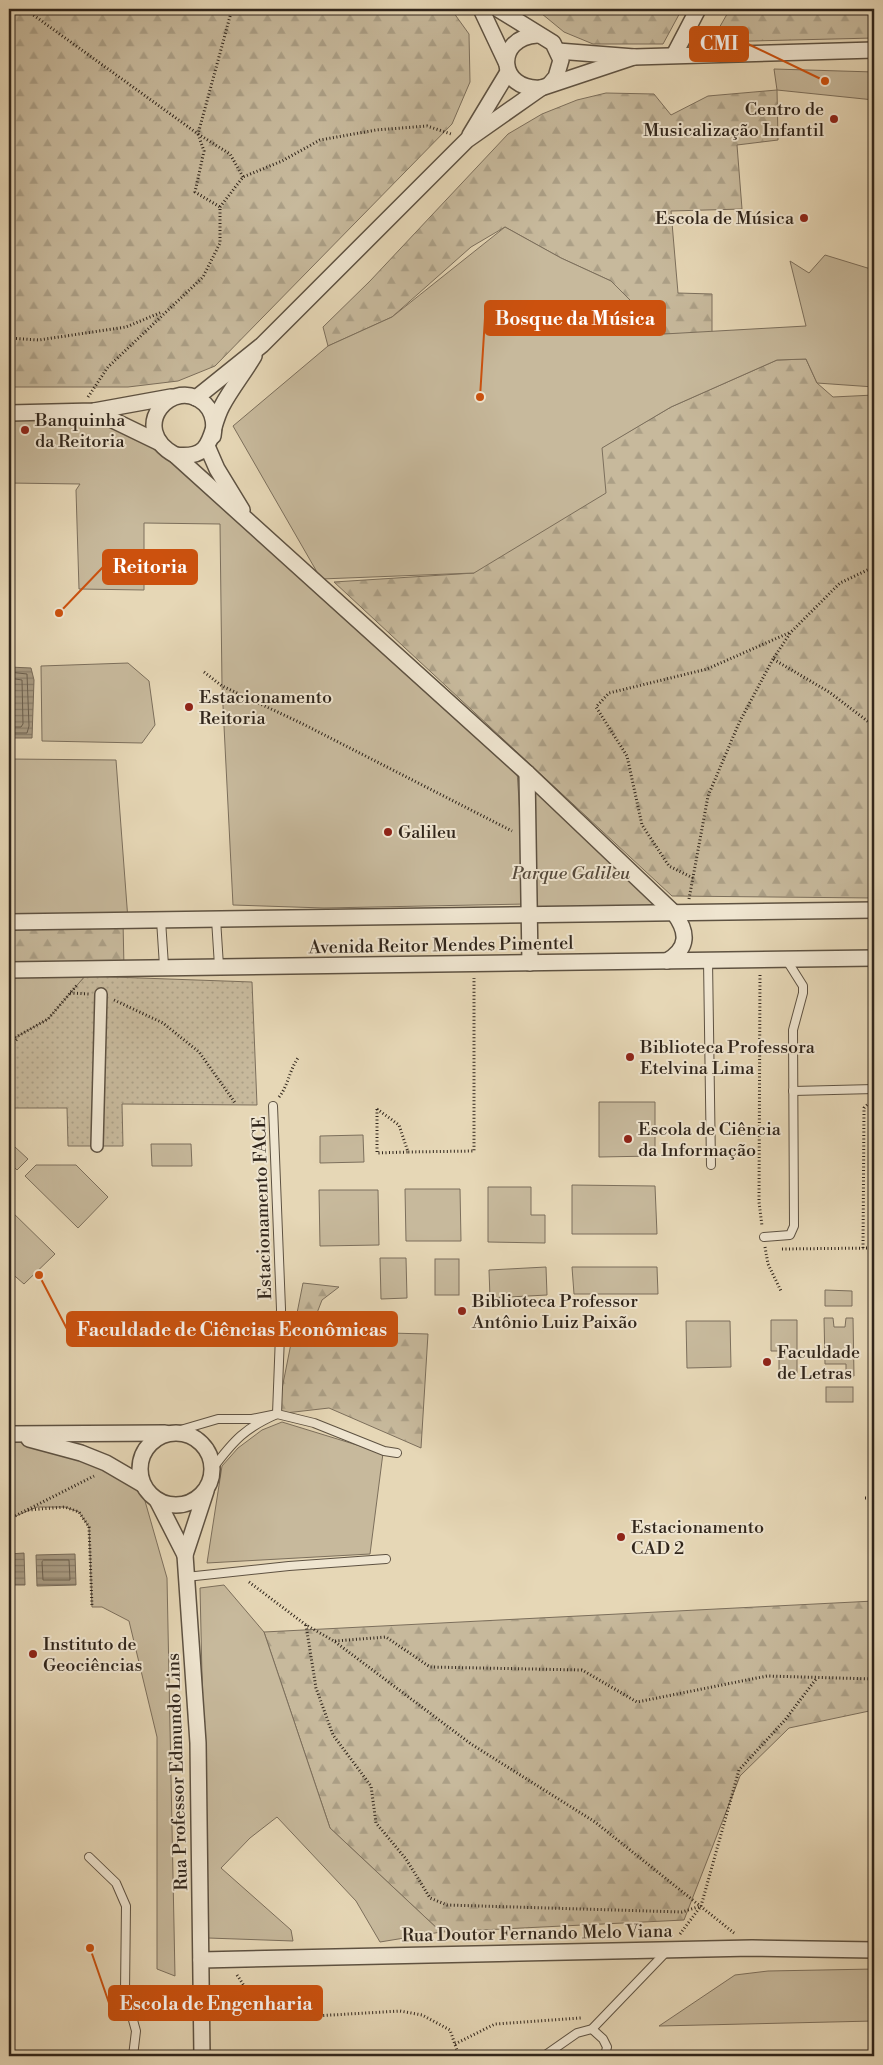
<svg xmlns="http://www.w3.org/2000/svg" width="883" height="2065" viewBox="0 0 883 2065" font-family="'Libre Bodoni',serif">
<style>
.grass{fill:url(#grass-dots);stroke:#7c6f5c}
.forest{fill:url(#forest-firs);stroke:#7c6f5c}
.green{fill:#c7b99c;stroke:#7c6f5c}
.water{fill:url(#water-rules);stroke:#786b58}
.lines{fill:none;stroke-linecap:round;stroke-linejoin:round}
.shore{stroke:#6c604e;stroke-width:1}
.service-casing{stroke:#5e5242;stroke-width:10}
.pedestrian-casing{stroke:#5e5242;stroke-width:14}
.minor-casing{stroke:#5e5242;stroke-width:18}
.path{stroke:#30251b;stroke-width:3;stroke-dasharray:1 2.5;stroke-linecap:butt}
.service{stroke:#efe5d0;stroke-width:8}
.pedestrian{stroke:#efe5d0;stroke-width:11}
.minor{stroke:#efe5d0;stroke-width:15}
.poi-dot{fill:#8f2418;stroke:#efe5d0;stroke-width:2}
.labels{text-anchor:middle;stroke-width:4;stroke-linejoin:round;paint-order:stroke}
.poi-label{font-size:18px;fill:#30251b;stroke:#efe5d0;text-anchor:start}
.park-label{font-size:18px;font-style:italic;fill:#564a3b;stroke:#efe5d0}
.street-label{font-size:18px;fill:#30251b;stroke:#efe5d0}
.leader{fill:none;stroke:#cc510e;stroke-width:2}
.callout-dot{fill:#cc510e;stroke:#efe5d0;stroke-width:2}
.callout{fill:#cc510e;stroke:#cc510e;stroke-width:2}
.callout-label{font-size:19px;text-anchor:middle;font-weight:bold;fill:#fff}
</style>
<defs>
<pattern id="grass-dots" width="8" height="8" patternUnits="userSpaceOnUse" patternTransform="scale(1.25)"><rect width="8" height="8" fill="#c7b99c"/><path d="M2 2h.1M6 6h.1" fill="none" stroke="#ab9f86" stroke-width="1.8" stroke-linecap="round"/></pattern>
<pattern id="forest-firs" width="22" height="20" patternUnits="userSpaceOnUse" patternTransform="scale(1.25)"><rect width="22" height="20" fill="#c7b99c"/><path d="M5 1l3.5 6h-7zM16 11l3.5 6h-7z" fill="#ab9f86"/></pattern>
<pattern id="water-rules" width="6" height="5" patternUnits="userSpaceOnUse" patternTransform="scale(1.25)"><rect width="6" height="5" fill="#a89a81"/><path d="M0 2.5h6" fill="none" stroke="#897d69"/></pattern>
</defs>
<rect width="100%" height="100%" fill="#e6d7b6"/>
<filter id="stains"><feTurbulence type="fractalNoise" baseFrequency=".004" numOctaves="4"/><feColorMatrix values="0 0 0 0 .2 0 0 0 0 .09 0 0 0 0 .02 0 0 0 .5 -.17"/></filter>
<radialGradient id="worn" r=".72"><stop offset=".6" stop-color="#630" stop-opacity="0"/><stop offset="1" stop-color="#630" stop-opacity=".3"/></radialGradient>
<polygon class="grass" points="85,976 252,982 257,1105 122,1104 123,1146 68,1146 67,1108 9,1108 9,1040 70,993"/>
<g class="forest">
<polygon points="9,9 451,9 469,34 470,82 452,124 215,366 178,381 128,387 9,387"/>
<polygon points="536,9 682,9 663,44 593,44 564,32"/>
<polygon points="730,9 874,9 874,38 711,42"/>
<polygon points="777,90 778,140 737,145 742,209 671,211 678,293 712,294 712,334 663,334 611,281 561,258 505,227 471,247 392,317 328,346 323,327 370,281 508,134 542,114 577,100 606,93 654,94 671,115 708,96"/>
<polygon points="806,359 817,383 833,397 874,395 874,898 672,896 334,582 474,573 601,448 671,407 777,360"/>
<polygon points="123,921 124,968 9,970 9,922"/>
<polygon points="303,1283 339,1287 322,1300 310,1331 428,1334 421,1448 329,1408 277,1414"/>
<polygon points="874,1601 874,1710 789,1728 740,1776 684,1920 441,1932 330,1828 264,1632"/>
</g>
<g class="green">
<polygon points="774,69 874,72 874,100 777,90"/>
<polygon points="505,227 561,258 611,281 664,334 806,326 790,261 809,273 825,255 874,270 874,387 817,383 806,359 777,360 671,407 602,448 606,493 474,573 321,579 233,426 328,346 392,317"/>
<polygon points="95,415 155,448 172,461 517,771 526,904 324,908 233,905 222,686 220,524 144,523 144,590 79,589 76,490 80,484 9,483 9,420"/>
<polygon points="128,663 149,681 155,725 142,743 42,741 41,666"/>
<polygon points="9,759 116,760 128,920 9,922"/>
<polygon points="527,773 674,913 529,915"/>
<polygon points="9,973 85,976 48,1019 9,1041"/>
<polygon points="599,1102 655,1102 655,1156 599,1157"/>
<polygon points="363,1135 364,1162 320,1163 320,1136"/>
<polygon points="151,1144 191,1144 192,1166 152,1166"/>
<polygon points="9,1147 15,1147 28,1159 17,1170 9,1162"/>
<polygon points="36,1165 76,1165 108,1197 78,1228 25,1176"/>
<polygon points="572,1185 655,1186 657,1234 572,1234"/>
<polygon points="488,1187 531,1187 531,1215 545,1215 545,1243 488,1242"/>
<polygon points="405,1189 460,1189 461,1241 406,1241"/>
<polygon points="319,1190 378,1190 379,1245 320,1246"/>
<polygon points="9,1209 55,1254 24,1284 9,1271"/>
<polygon points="380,1258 406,1258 407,1298 381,1299"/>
<rect x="435" y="1259" width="24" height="36"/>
<polygon points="546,1267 547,1295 490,1298 489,1270"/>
<polygon points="572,1267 657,1267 658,1294 574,1294"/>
<polygon points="825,1290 852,1291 852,1306 825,1306"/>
<polygon points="824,1318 833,1318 834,1327 845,1327 846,1318 853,1318 854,1376 846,1376 846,1364 825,1364"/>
<polygon points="771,1320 797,1320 797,1373 779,1374 779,1351 771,1351"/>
<polygon points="686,1321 730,1321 731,1367 687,1368"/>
<rect x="826" y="1387" width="27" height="15"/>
<polygon points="282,1422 383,1453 370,1554 207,1563 222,1466 238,1448 262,1430"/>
<polygon points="9,1434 103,1466 141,1487 167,1578 175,1976 157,1969 157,1737 129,1621 102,1607 92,1607 89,1527 79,1512 65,1507 37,1507 9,1519"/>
<polygon points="224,1585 264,1632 330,1828 441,1932 380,1942 356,1901 277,1817 250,1838 221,1868 291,1930 293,1941 208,1938 200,1588"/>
<polygon points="874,1969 874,2021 659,2026 735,1975 768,1971"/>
</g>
<g class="water">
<polygon points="9,667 31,668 34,680 32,738 9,738"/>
<polygon points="24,1553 25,1585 9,1585 9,1554"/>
<polygon points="75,1554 76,1585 37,1586 36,1555"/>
</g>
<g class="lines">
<g class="shore">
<polyline points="9,672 27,674 29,726 27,733 9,733"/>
<polyline points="9,678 22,680 23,724 21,727 9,727"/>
<polygon points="44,1560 69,1560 70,1580 43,1580 42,1562"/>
</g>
<g class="service-casing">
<g id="service">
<polyline points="216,919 219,966"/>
<polyline points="161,920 164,966"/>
<polyline points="708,960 711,1165"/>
<polyline points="793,1091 874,1089"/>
<polyline points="764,1237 790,1235 794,1226 793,1030 803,993 803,986 786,959"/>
<polyline points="177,1431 218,1419 252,1419 277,1414 314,1423 384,1451 397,1453"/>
<path d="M213,1468C234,1440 245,1428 277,1414L281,1309L273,1106"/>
<polyline points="186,1577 289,1566 386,1559"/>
<polyline points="89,1857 116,1883 126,1906 125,1991 136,2031 133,2056"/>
<polyline points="592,2029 603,2039 607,2047 605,2056"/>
<polyline points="544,2056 577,2033 592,2029 668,1950"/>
</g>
</g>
<g class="pedestrian-casing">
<polyline id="pedestrian" points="97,1146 101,994"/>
</g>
<g class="minor-casing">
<g id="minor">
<polyline points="481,9 506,62"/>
<polyline points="498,9 553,43 561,60 556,77 550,84"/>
<path d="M537,35C494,38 498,91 541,88"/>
<polyline points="558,51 634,57 874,50"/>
<polyline points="674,55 698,9"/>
<polyline points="470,135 508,72"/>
<polyline points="196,398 262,345 467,140 541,88 634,57"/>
<polyline points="94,411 158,442"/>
<polyline points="9,413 94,411 171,397"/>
<path d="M213,436C215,424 214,413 205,404C174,374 126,428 175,455L527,773L674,913C688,932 689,948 667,961"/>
<polyline points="207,446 217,469 242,510"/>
<path d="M175,455C216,460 208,432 222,406C231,389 244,373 254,356"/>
<polyline points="527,773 530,963"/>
<polyline points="9,922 874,910"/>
<polyline points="9,970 874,958"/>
<circle cx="176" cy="1469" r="36"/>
<polyline points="9,1434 165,1433"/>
<polyline points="29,1439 81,1453 106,1463 142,1484"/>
<polyline points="157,1500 185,1555"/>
<polyline points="201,1960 752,1948 874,1950"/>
<polyline points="202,2056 198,1743 185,1555 206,1491"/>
</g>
</g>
<g class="path">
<polyline points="25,9 198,134 230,154 243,177"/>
<polyline points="220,207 243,177 282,161 320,140 376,130 427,126 451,134"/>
<polyline points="9,338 39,340 126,327 162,312"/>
<polyline points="88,397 108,367 203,277 220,243 220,207 195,192 204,151 198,134 232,9"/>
<polyline points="874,567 840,583 791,632 773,659 829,692 874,726"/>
<polyline points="204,672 222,686 301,723 512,831"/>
<polyline points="693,878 669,866 642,825 627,756 596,707 609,693 707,669 791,632"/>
<polyline points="689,899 708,796 739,723 773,659"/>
<polyline points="760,975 759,1202 762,1226"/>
<polyline points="70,993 89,994"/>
<polyline points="114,1000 163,1023 199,1052 236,1104"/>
<polyline points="9,1041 48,1019 77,985"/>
<polyline points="9,1048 17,1039"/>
<path d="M279,1097C288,1086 289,1071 298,1058"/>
<polyline points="377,1109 399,1125 408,1152 474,1151 474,978"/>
<polyline points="377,1109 377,1153 408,1152"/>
<polyline points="765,1247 768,1264 781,1291"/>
<polyline points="863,1248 864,1108 870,1102"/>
<polyline points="782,1249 874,1248"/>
<polyline points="865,1498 874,1498"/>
<polyline points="28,1510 65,1507 79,1512 89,1527 92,1607"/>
<polyline points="9,1519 94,1476"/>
<polyline points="249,1582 306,1625 334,1641 471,1744 595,1822 734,1933"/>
<polyline points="306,1625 316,1688 333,1735 371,1786 376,1823 406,1859 430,1898 447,1905 682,1912 701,1906"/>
<polyline points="335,1641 386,1637 430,1667 582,1670 637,1702 767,1676 874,1679"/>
<polyline points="680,1934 701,1906 739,1770 785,1720 816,1679"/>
<polyline points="237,1975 252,1998 281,2018 400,2011 422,2015 450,2030 459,2056"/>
<polyline points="455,2044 495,2024 581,2018"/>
</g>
<use href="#service" class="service"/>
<use href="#pedestrian" class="pedestrian"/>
<use href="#minor" class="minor"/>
</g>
<g class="poi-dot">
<circle cx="834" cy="119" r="5"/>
<circle cx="804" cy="218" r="5"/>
<circle cx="25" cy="430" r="5"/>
<circle cx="189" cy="707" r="5"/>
<circle cx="388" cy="832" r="5"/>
<circle cx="630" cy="1057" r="5"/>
<circle cx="628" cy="1139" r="5"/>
<circle cx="462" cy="1311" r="5"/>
<circle cx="767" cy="1362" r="5"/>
<circle cx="621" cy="1537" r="5"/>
<circle cx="33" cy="1654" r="5"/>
</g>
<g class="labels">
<g class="poi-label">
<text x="824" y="115" text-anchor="end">Centro de<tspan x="824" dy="21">Musicalização Infantil</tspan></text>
<text x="794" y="224" text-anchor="end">Escola de Música</text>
<text x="35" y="426">Banquinha<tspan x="35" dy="21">da Reitoria</tspan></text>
<text x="199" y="703">Estacionamento<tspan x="199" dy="21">Reitoria</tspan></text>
<text x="398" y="838">Galileu</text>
<text x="640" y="1053">Biblioteca Professora<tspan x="640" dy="21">Etelvina Lima</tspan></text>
<text x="638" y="1135">Escola de Ciência<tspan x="638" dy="21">da Informação</tspan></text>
<text x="472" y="1307">Biblioteca Professor<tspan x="472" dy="21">Antônio Luiz Paixão</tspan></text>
<text x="777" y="1358">Faculdade<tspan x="777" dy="21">de Letras</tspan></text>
<text x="631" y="1533">Estacionamento<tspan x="631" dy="21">CAD 2</tspan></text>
<text x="43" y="1650">Instituto de<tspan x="43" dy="21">Geociências</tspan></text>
</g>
<g class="park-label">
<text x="571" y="879">Parque Galileu</text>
</g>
<g class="street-label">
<text transform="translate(441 945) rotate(-1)" y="6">Avenida Reitor Mendes Pimentel</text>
<text transform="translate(262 1208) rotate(-92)" y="6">Estacionamento FACE</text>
<text transform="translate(177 1772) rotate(-92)" y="6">Rua Professor Edmundo Lins</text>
<text transform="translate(537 1933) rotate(-1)" y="6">Rua Doutor Fernando Melo Viana</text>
</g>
</g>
<path class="leader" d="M825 81L748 44M480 397L485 318M59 613L103 567M39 1275L67 1329M90 1948L109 2003"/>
<g class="callout-dot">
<circle cx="825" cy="81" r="5"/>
<circle cx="480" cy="397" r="5"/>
<circle cx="59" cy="613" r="5"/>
<circle cx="39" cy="1275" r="5"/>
<circle cx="90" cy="1948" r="5"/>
</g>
<g class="callout">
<rect x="690" y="27" width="58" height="34" rx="5"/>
<rect x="485" y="301" width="180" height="34" rx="5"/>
<rect x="103" y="550" width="94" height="34" rx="5"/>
<rect x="67" y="1312" width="330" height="34" rx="5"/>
<rect x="109" y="1986" width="213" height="34" rx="5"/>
</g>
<g class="callout-label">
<text x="719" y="50">CMI</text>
<text x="575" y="325">Bosque da Música</text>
<text x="150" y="573">Reitoria</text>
<text x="232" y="1336">Faculdade de Ciências Econômicas</text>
<text x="216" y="2010">Escola de Engenharia</text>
</g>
<rect width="883" height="2065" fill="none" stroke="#e6d7b6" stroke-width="30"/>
<rect x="10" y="10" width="863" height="2045" fill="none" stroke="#30251b" stroke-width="2.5"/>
<rect x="15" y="15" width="853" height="2035" fill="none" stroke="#30251b"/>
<rect width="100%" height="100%" filter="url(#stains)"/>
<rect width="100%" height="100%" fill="url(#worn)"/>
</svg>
